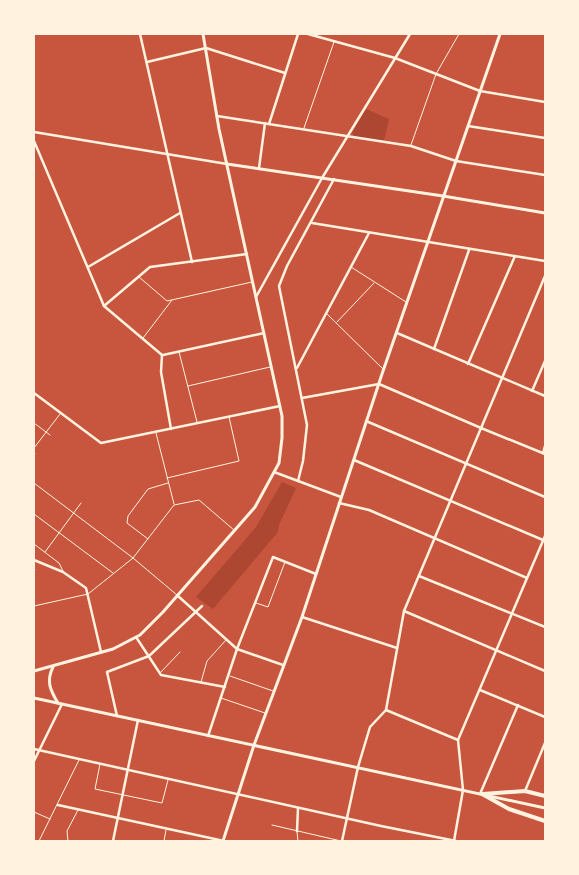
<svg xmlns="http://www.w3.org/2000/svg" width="579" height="875" viewBox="0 0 579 875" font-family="'PT Sans Narrow',sans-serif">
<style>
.green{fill:#ae4732}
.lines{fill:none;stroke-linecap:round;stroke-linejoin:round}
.service{stroke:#fff3e0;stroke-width:1}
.minor{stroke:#fff3e0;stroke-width:2.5}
.tertiary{stroke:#fff3e0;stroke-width:3}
.secondary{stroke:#fff3e0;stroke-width:3}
.primary{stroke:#fff3e0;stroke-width:4}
</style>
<rect width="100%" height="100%" fill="#c8553d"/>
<g class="green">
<polygon points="366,109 389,119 384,141 355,138 352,133"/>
<polygon points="282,482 296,488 279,525 278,532 213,609 196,597 256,527"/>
</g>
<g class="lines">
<g class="service">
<polyline points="304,128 334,42"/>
<polyline points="411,145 436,74 459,34"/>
<polyline points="351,267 406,302"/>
<polyline points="139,277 167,301 252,282"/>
<polyline points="327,314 383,369"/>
<polyline points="337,322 374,283"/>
<polyline points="143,338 172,300"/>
<polyline points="179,352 197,422"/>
<polyline points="188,386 270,367"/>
<polyline points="34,423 50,435"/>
<polyline points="156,433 174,504"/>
<polyline points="34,448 60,414"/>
<polyline points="34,452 35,453"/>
<polyline points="167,478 239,461 229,417"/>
<polyline points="34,483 133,558 177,595"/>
<polyline points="34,514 113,573"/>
<polyline points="148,539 127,523 128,516 148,489 168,483"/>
<polyline points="34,544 59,563 63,571"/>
<polyline points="45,552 81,503"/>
<polyline points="34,571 35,570"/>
<polyline points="256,603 268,607 285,562"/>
<polyline points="34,606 88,594 133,558 174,505 199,500 234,530"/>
<polyline points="160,673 180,652"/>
<polyline points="230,676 273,691"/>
<polyline points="201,682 207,661 226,640"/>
<polyline points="221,698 265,713"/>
<polyline points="100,764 95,789 162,803 168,780"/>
<polyline points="34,812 50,819"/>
<polyline points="272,825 341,841"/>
<polyline points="297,832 298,841"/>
<polyline points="39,841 79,760"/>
<polyline points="68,841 67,831 78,810"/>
<polyline points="164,841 166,830"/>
</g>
<g class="minor">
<polyline points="140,34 192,262"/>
<polyline points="308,34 395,58 480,91 545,102"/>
<polyline points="147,62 206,48 285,73"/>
<polyline points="217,116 411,146 456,161 545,175"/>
<polyline points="269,124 298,34"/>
<polyline points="468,126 545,138"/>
<polyline points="34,132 227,164"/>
<polyline points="34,141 104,306 162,355"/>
<polyline points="259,168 265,123"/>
<polyline points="312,223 545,261"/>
<polyline points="88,267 180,213"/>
<polyline points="256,297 322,178 410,34"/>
<polyline points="104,306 150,267 247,254"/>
<polyline points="397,333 545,396"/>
<polyline points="434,349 469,250"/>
<polyline points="162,355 161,372 171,429"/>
<polyline points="163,355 264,333"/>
<polyline points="468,364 515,256"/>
<polyline points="297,368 369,233"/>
<polyline points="532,391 545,361"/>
<polyline points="34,393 101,443 280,406"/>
<polyline points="302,398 379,384 481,428 545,454"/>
<polyline points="366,421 545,497"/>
<polyline points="543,453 545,446"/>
<polyline points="354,460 543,540"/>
<polyline points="274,472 341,497"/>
<polyline points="298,481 303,461 307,425 279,286 287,266 334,179"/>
<polyline points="339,503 369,510 527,578"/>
<polyline points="34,560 63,572 86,588 101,652"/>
<polyline points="419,576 545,627"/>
<polyline points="178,596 237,649 283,665"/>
<polyline points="404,611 545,671"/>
<polyline points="302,617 397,648"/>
<polyline points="136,637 161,675 225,687"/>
<polyline points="480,690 545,717"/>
<polyline points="386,710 458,740"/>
<polyline points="117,716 107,672 149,656 202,606"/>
<polyline points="208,736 237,649 273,557 316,574"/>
<polyline points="34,749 381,826 456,841"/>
<polyline points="34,761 62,704"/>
<polyline points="525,791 545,743"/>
<polyline points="480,794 518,705"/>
<polyline points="58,805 224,841"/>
<polyline points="297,831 298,808"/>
<polyline points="113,841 138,720"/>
<polyline points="342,841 358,767 370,727 386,710 404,611 545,276"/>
<polyline points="454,841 463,790 458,740 545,536"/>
</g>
<polyline class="tertiary" points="227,164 443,196 545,213"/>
<g class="secondary">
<path d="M53,667C46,681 50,690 58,703"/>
<polyline points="34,671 113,649 140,635 163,612 255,507 279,463 282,438 282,416 219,129 203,34"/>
<polyline points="34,698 545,808"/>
<polyline points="223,841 254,745 302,617 382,374 500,34"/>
</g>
<g class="primary">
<polyline points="482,794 509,809 545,821"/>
<polyline points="483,794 525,791 545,796"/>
</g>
</g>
<rect width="579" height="875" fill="none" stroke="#fff3e0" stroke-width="70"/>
</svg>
